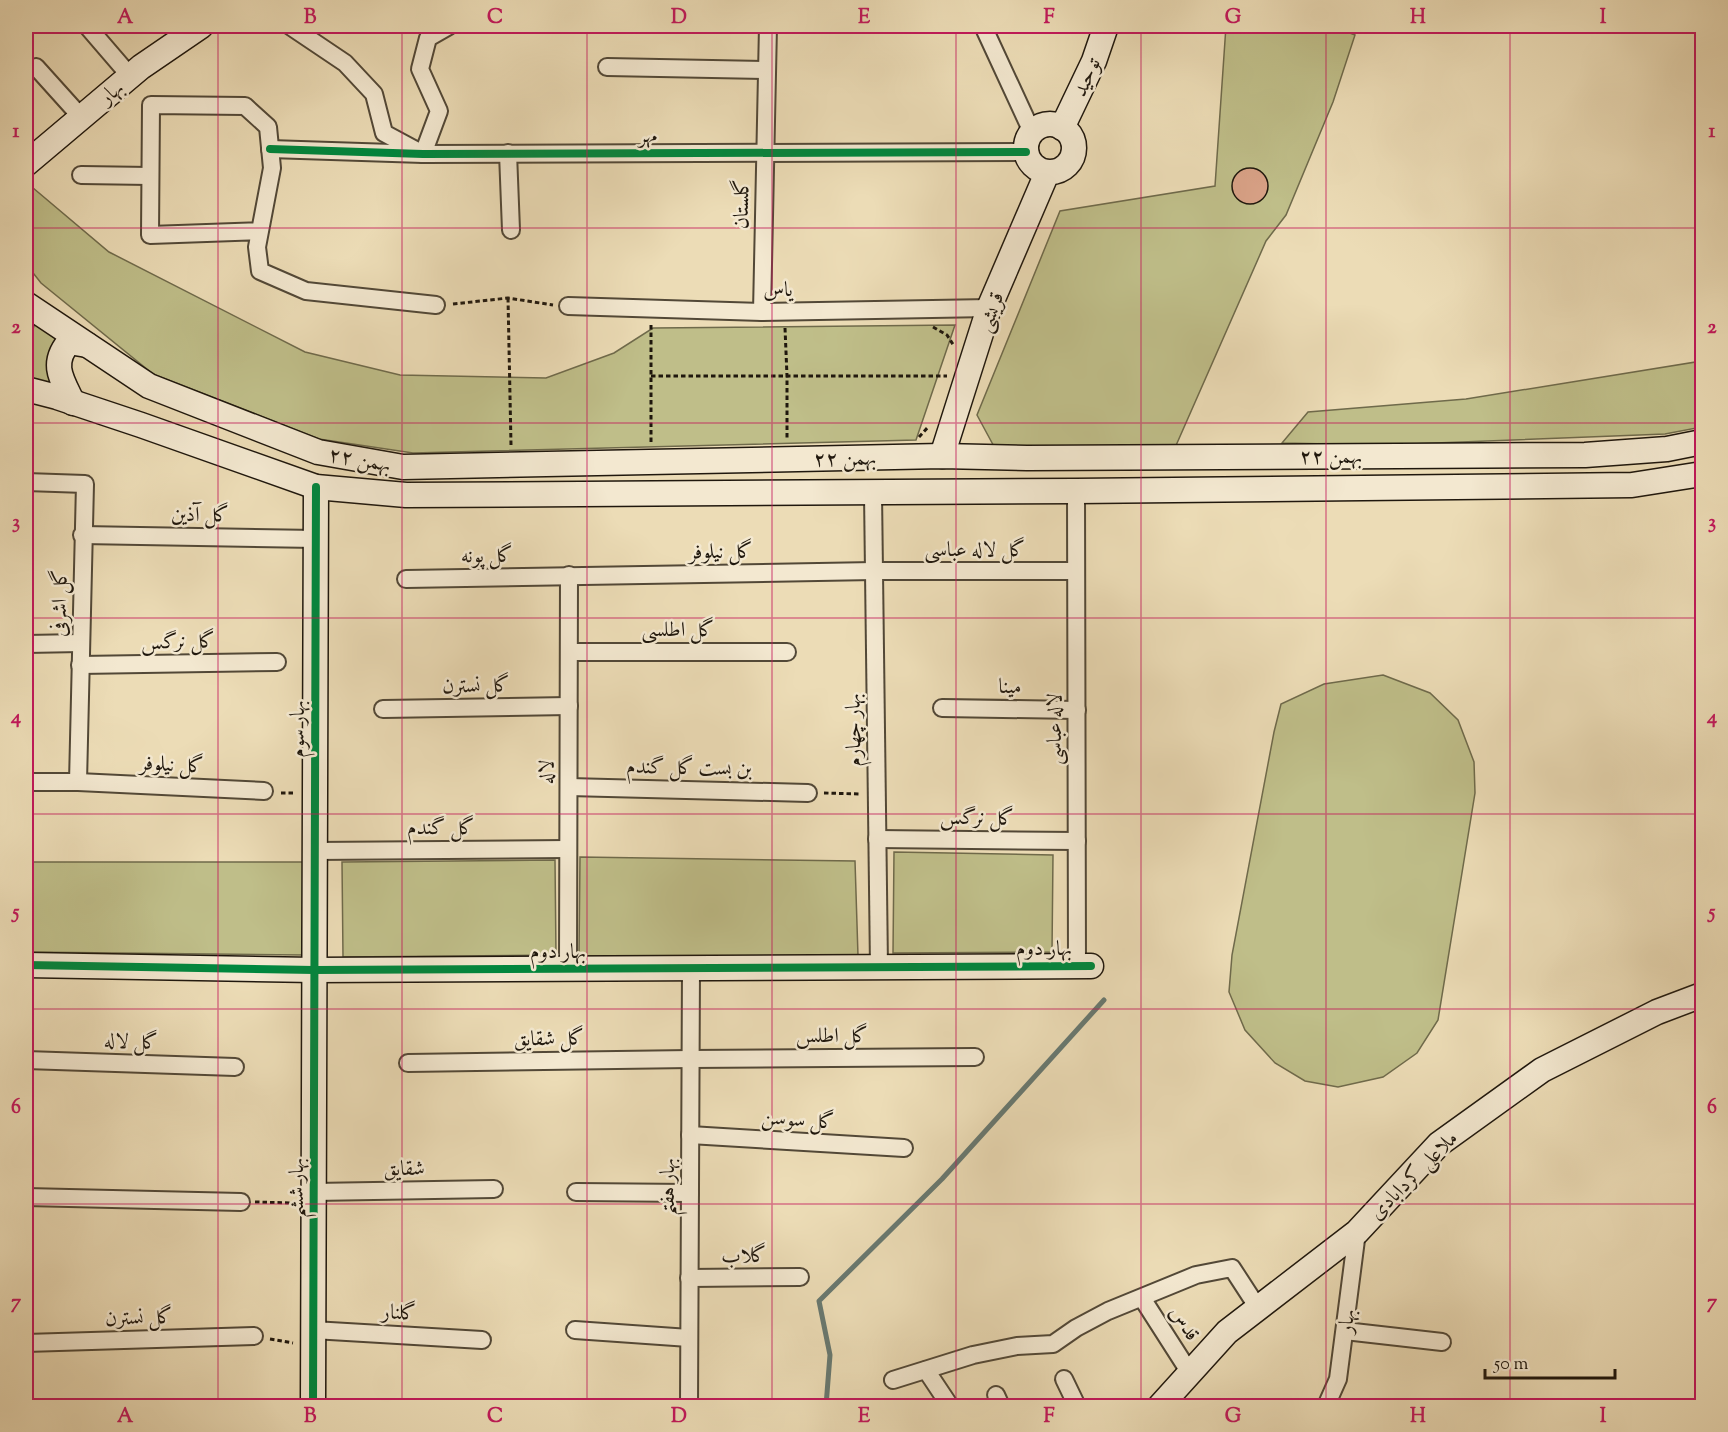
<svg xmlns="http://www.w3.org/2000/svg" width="1728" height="1432" viewBox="0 0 1728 1432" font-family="'Sorts Mill Goudy',Amiri,serif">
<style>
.green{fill:#bfbe89;stroke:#6f6a4b;stroke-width:1.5}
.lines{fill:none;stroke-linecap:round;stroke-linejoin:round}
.stream{stroke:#687971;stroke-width:5}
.building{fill:#d8a186;stroke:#1f170d;stroke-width:1.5}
.street-casing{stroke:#524837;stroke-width:20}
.secondary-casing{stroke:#1f170d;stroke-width:27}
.path{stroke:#1f170d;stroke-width:3;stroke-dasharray:4.5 3;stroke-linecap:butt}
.street{stroke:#f3e8d0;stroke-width:16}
.secondary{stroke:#f3e8d0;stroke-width:24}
.cycleway-casing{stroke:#f3e8d0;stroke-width:11}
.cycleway{stroke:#00873e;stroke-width:8}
.grid{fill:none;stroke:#c2185b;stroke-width:1.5;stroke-opacity:0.55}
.labels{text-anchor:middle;stroke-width:5;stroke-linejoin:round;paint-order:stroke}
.street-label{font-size:21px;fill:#1f170d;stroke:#f3e8d0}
.neatline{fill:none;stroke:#c2185b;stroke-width:2}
.grid-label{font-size:20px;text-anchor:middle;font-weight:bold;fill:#c2185b}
</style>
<rect width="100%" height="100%" fill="#ecdcb6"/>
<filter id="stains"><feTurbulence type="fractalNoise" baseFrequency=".00333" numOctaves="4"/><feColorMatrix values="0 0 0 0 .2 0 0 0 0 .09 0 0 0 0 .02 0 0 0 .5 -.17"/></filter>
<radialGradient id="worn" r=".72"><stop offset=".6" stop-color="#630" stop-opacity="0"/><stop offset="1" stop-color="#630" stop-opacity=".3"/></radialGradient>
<g class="green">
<polygon points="1226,26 1332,26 1355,35 1333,102 1286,215 1266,241 1174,450 997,452 977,415 1060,211 1215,186"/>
<polygon points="26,182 109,252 305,352 400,375 546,378 614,353 653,328 955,325 916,440 413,453 319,439 153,374 41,283 26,264"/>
<path d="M34,313L67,338C55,358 46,368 52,392L26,382V352L34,326Z"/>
<polygon points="1702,361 1702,427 1665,434 1384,445 1282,443 1308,412 1466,399"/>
<polygon points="1383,675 1430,693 1458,720 1474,762 1475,793 1438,1020 1417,1053 1383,1077 1338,1087 1305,1081 1275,1063 1245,1030 1229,992 1232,955 1274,732 1281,704 1324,684"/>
<polygon points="894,852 1053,855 1052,952 893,953"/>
<polygon points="580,857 855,861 858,956 579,956"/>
<polygon points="555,860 556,955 343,957 342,862"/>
<polygon points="26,862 304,862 302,955 26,952"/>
</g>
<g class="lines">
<polyline class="stream" points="826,1406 830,1355 819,1301 942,1179 1104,1000"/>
</g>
<circle class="building" cx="1250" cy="186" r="18"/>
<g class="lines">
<g class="street-casing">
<g id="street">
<polyline points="87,26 130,76"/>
<polyline points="290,26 345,63 374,94 384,133 423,154 439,111 420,69 428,38 449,26"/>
<polyline points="983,26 1032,132"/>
<polyline points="36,67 81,117"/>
<polyline points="607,67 767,70"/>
<polyline points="270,149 423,154 1026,152"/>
<polyline points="508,153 511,230"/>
<polyline points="81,175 150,176"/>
<polyline points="260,231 150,235 151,105 245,106 268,127 272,168 257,247 260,271 306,291 436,305"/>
<polyline points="568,306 762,312 989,308"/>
<polyline points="762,312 768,26"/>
<polyline points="26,482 85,484 78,782"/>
<polyline points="1076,491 1077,966"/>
<polyline points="873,493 879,967"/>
<polyline points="82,535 316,539"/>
<polyline points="406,579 874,571 1076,571"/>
<polyline points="26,644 81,643"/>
<polyline points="569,652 787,652"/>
<polyline points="80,665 277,662"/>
<polyline points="942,708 1077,710"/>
<polyline points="383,709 569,706"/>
<polyline points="26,782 78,782 264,791"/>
<polyline points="569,787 808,793"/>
<polyline points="877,839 1077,841"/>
<polyline points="315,851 568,849"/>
<polyline points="568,969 569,575"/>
<polyline points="26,1060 235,1067"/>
<polyline points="408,1063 690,1059 975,1057"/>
<polyline points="690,1135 904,1148"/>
<polyline points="314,1192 494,1189"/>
<polyline points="576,1192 690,1193"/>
<polyline points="26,1197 241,1202"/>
<polyline points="689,1278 800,1277"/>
<polyline points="1142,1298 1190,1373"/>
<polyline points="313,1330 482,1340"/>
<polyline points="575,1330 689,1338"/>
<polyline points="1345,1331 1442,1342"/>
<polyline points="26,1343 254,1336"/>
<polyline points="926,1370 950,1406"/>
<polyline points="1064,1379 1077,1406"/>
<polyline points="893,1380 973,1355 1017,1346 1053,1344 1076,1328 1108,1311 1196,1275 1232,1268 1258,1308"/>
<polyline points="996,1395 1001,1406"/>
<polyline points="689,1406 691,968"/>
<polyline points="1326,1406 1338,1379 1357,1232"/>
</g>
</g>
<g class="secondary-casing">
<g id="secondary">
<circle cx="1050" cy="148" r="24"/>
<polyline points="1062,128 1094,61 1106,26"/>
<polyline points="26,164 141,67 201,26"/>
<polyline points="26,304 149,386 318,452 403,467 942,456 1027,458 1585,455 1667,449 1702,442"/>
<polyline points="26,389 57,397 141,425 316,487 406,495 1076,491 1632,485 1702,474"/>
<path d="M73,403C62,380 50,364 69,342L87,345"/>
<polyline points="942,456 989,308 1047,173"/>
<polyline points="26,965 314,970 1091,966"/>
<polyline points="313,1406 316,487"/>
<polyline points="1160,1406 1227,1332 1357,1232 1439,1144 1542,1070 1657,1012 1702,995"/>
</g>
</g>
<g class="path">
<polyline points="508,298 511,445"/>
<polyline points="453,304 508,298 553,305"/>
<polyline points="933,327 947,335 954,346"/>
<polyline points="785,328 787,376 787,439"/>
<polyline points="651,376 947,376"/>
<polyline points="919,437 929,426"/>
<polyline points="651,442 651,325"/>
<polyline points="281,793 295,793"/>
<polyline points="824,793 860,794"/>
<polyline points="255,1202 294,1203"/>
<polyline points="270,1339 293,1343"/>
</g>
<use href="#street" class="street"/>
<use href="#secondary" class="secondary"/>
<g class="cycleway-casing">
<g id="cycleway">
<polyline points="270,149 423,154 1026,152"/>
<polyline points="26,965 314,970 1091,966"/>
<polyline points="313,1406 316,487"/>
</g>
</g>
<use href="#cycleway" class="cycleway"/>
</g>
<path class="grid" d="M218,26V1406M402,26V1406M587,26V1406M772,26V1406M956,26V1406M1141,26V1406M1326,26V1406M1510,26V1406M26,228H1702M26,423H1702M26,618H1702M26,814H1702M26,1009H1702M26,1204H1702"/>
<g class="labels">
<g class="street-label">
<text transform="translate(1086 77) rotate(-66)" y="7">توحید</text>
<text transform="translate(111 92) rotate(-40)" y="7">بهار</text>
<text x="648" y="142">مهر</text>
<text transform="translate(741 204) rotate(-89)" y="7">گلستان</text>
<text x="778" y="296">یاس</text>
<text transform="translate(990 312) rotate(-69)" y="7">قریشی</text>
<text x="1331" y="463">۲۲ بهمن</text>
<text transform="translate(845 458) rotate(-1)" y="7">۲۲ بهمن</text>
<text transform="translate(360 459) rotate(10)" y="7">۲۲ بهمن</text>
<text transform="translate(200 514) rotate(1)" y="7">گل آذین</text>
<text x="975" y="556">گل لاله عباسی</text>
<text transform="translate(721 551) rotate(-1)" y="7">گل نیلوفر</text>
<text transform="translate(487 555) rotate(-1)" y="7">گل پونه</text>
<text transform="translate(59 603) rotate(-89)" y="7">گل اشرفی</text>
<text x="678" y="636">گل اطلسی</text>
<text transform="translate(178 641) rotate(-1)" y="7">گل نرگس</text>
<text transform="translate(476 685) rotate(-1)" y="7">گل نسترن</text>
<text transform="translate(1010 686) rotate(1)" y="7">مینا</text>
<text transform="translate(297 729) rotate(-90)" y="7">بهار سوم</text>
<text transform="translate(1054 729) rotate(-90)" y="7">لاله عباسی</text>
<text transform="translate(853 730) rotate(-91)" y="7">بهار چهارم</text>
<text transform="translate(172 764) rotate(3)" y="7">گل نیلوفر</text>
<text transform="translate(689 767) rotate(1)" y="7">بن بست گل گندم</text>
<text transform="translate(546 772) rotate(-90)" y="7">لاله</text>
<text transform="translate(977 817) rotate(1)" y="7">گل نرگس</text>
<text x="441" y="834">گل گندم</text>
<text x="1044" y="955">بهار دوم</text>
<text x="558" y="958">بهار دوم</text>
<text x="832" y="1042">گل اطلس</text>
<text transform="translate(549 1038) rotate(-1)" y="7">گل شقایق</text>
<text transform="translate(131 1041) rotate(2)" y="7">گل لاله</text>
<text transform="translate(798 1119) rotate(4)" y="7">گل سوسن</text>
<text transform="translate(404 1168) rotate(-1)" y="7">شقایق</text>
<text transform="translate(1413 1175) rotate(-45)" y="7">ملاعلی کردابادی</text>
<text transform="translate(667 1187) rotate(-90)" y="7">بهار هفتم</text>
<text transform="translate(296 1188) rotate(-90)" y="7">بهار ششم</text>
<text transform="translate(744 1255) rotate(-1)" y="7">گلاب</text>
<text transform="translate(399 1312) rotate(3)" y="7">گلنار</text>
<text transform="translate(139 1317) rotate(-2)" y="7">گل نسترن</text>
<text transform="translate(1346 1321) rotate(-83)" y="7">بهار</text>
<text transform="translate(1185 1323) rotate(57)" y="7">قدس</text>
</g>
</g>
<rect width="1728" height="1432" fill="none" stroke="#ecdcb6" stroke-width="66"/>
<path d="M1485 1369v9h130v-9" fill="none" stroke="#1f170d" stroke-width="3"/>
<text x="1494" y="1369" font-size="18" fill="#1f170d" stroke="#f3e8d0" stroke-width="4.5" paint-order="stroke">50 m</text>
<rect x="33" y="33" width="1662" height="1366" class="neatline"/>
<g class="grid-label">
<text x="125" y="23">A</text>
<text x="310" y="23">B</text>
<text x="495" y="23">C</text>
<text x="679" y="23">D</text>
<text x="864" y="23">E</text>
<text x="1049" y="23">F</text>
<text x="1233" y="23">G</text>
<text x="1418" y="23">H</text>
<text x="1603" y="23">I</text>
<text x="16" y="137">1</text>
<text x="1712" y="137">1</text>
<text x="16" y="333">2</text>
<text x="1712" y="333">2</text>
<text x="16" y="528">3</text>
<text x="1712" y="528">3</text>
<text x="16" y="723">4</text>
<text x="1712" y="723">4</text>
<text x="16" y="918">5</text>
<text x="1712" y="918">5</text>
<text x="16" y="1113">6</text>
<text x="1712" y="1113">6</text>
<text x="16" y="1308">7</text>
<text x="1712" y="1308">7</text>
<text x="125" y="1422">A</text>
<text x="310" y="1422">B</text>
<text x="495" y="1422">C</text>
<text x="679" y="1422">D</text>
<text x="864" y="1422">E</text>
<text x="1049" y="1422">F</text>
<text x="1233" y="1422">G</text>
<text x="1418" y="1422">H</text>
<text x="1603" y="1422">I</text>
</g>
<rect width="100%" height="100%" filter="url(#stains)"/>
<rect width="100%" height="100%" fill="url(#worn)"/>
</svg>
